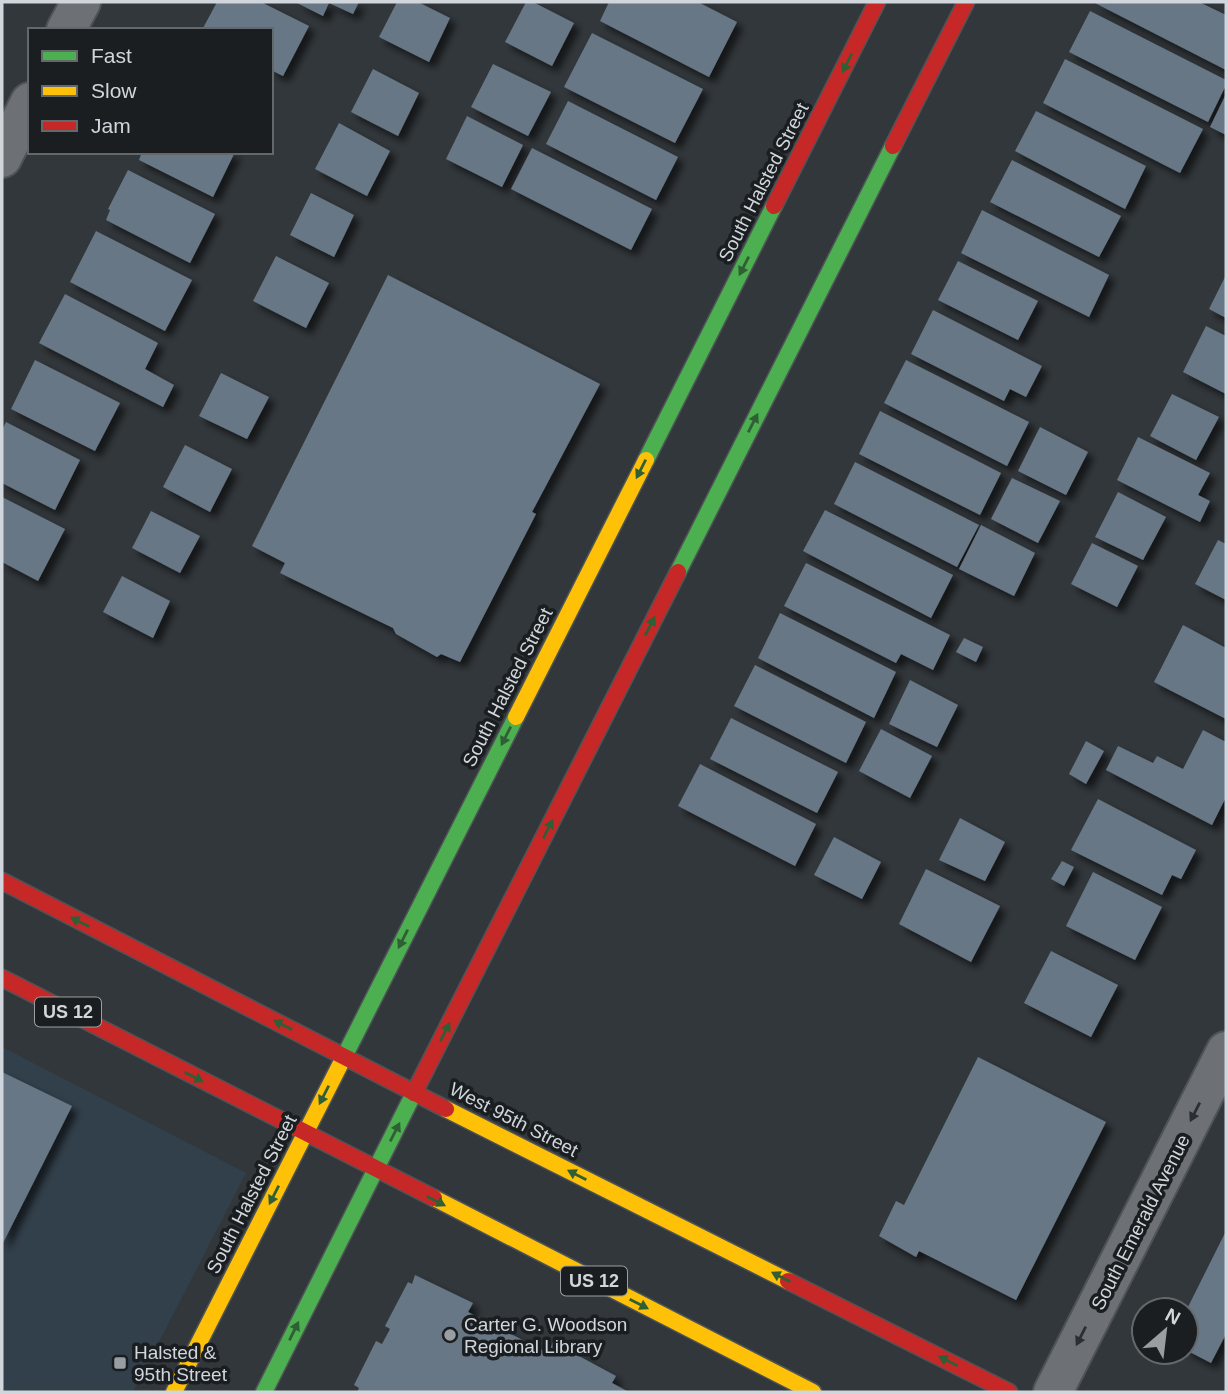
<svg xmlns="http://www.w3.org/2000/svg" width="1228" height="1394" viewBox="0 0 1228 1394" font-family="Arial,sans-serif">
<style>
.built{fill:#32404b}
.building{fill:#677785;filter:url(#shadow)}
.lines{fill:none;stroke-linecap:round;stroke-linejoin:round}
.street-casing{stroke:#4e5357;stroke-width:42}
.fast-casing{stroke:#4e5357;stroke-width:19}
.slow-casing{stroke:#4e5357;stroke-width:19}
.jam-casing{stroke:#4e5357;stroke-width:19}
.street{stroke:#6d7175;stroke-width:38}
.fast{stroke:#4caf50;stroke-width:16}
.slow{stroke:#ffc107;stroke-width:16}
.jam{stroke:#c62828;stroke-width:16}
.oneway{fill:#305f36}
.oneway2{fill:#2b2f32}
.poi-dot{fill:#999ea3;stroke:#1a1e21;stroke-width:2.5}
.labels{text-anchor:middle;stroke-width:7;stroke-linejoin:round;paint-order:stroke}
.shield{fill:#1a1e21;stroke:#999fa3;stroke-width:2}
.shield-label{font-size:18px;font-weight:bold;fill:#d0d6db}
.street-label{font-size:19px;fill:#d0d6db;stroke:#1a1e21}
.poi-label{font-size:19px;fill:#d0d6db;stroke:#1a1e21;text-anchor:start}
</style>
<defs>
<filter id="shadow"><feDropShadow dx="6" dy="6" stdDeviation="3.5" flood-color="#0009"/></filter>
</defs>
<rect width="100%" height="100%" fill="#32373b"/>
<polygon class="built" points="2,1047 246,1173 133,1392 2,1392"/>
<g class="building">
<polygon points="217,2 261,2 309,26 283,76 271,70 271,30 202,30"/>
<polygon points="295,2 359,2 353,14 329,3 323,16"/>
<polygon points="397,2 418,2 450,18 429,62 379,37"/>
<polygon points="526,2 533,2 574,23 552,66 505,42"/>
<polygon points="609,2 698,2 737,22 709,77 600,21"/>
<polygon points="1093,2 1199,2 1226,15 1226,70"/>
<polygon points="1090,11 1226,80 1226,85 1208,122 1069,52"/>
<polygon points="592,33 703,89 675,143 564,87"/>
<polygon points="1065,59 1203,129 1180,173 1043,103"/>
<polygon points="493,64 551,92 528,136 471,107"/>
<polygon points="373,69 419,93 398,136 351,112"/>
<polygon points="1226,94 1226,135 1210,127"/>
<polygon points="568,101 678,157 656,200 546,144"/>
<polygon points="1036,111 1146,166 1125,209 1015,151"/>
<polygon points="467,116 523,145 502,187 446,159"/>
<polygon points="339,123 390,151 367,196 315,169"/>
<polygon points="532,148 652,209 631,250 511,189"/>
<polygon points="142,152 235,152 213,197 139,160"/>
<polygon points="1012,160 1121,216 1099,257 990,202"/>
<polygon points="128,170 215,214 190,263 106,220 110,210 108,209"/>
<polygon points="311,193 354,215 334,257 290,235"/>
<polygon points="982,210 1109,275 1089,317 961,253"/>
<polygon points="96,231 192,280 165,331 70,282"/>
<polygon points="276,256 329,283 306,328 253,301"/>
<polygon points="958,261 1038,301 1018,340 938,300"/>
<polygon points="388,275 600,384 532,512 536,514 460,662 441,654 437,657 396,634 393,628 280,573 285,563 252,546"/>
<polygon points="1226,275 1226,318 1209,309"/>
<polygon points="65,294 158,343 145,369 174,385 163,407 39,343"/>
<polygon points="933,310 1042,366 1026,397 1010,389 1004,401 911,354"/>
<polygon points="1206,326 1226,336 1226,394 1183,372"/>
<polygon points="35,360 120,403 95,451 11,409"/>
<polygon points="906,360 1029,422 1007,466 884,403"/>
<polygon points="221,373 269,397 247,439 199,416"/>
<polygon points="1172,394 1219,417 1196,460 1150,436"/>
<polygon points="880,411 1001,473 980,515 859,454"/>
<polygon points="6,422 80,460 55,510 2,483 2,430"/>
<polygon points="1040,427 1088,452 1066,495 1018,471"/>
<polygon points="1138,437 1210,473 1198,495 1210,501 1200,522 1117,480"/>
<polygon points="185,445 232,469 210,512 163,487"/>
<polygon points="855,462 979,525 957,567 834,504"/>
<polygon points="1012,478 1060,501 1038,543 991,519"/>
<polygon points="1118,492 1166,517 1143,560 1095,537"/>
<polygon points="2,497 65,529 38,581 2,562"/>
<polygon points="825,510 953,575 931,618 803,551"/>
<polygon points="151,511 200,536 180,573 132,548"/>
<polygon points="981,525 1035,553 1014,596 959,569"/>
<polygon points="1218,540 1226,544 1226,600 1195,584"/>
<polygon points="1092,543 1138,566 1117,607 1071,584"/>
<polygon points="806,563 950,635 933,670 901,654 896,663 784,606"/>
<polygon points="122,576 170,601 153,638 103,612"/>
<polygon points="780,613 896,672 874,718 758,658"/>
<polygon points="1183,625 1226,648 1226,719 1154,682"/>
<polygon points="964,638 983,647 976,662 956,652"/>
<polygon points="755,665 866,722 846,763 734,706"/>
<polygon points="910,680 958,705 937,747 889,724"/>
<polygon points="731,718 838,772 817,813 710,759"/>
<polygon points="881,729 932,756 910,798 859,771"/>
<polygon points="1203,730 1226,742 1226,797 1212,825 1106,770 1118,746 1153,763 1157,756 1183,769"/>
<polygon points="1086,741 1104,751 1086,784 1069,774"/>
<polygon points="700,764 816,824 795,866 678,806"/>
<polygon points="1098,799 1196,850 1181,879 1172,875 1162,895 1071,850"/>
<polygon points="960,818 1005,842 985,881 939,860"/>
<polygon points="834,837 881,862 862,899 814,875"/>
<polygon points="1062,861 1074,867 1064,886 1051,879"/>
<polygon points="926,869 1000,906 971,962 899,924"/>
<polygon points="1093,872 1162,907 1135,960 1066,926"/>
<polygon points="1051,951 1118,985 1091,1037 1024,1003"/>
<polygon points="978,1057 1106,1122 1016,1300 919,1251 916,1257 879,1236 896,1201 904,1205"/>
<polygon points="2,1072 72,1106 2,1245"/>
<polygon points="1226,1231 1226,1334 1211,1363 1186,1350 1186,1311"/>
<polygon points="415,1275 473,1303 468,1312 548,1353 553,1342 616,1376 612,1383 629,1392 357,1392 359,1388 354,1385 376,1341 382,1344 390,1329 385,1326 408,1282 412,1284"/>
</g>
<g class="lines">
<g class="street-casing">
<g id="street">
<polyline points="66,30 81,2"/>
<polyline points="2,158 30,102"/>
<polyline points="1053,1392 1226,1051"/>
</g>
</g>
<g class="fast-casing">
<g id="fast">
<polyline points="646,460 774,206"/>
<polyline points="678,572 893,146"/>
<polyline points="344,1057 516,717"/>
<polyline points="264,1392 414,1093"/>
</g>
</g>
<g class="slow-casing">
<g id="slow">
<polyline points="516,717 646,460"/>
<polyline points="446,1109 788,1281"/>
<polyline points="434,1198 813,1392"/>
<polyline points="174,1392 344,1057"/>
</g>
</g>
<g class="jam-casing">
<g id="jam">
<polyline points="893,146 966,2"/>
<polyline points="774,206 877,2"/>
<polyline points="2,881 446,1109"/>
<polyline points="2,978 434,1198"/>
<polyline points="414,1093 678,572"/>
<polyline points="788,1281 1009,1392"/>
</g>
</g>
<use href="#street" class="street"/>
<use href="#fast" class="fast"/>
<use href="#slow" class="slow"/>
<use href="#jam" class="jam"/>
</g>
<defs><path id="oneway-solid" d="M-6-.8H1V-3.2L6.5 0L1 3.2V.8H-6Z" transform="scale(1.75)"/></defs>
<g class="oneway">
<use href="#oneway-solid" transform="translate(847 63) rotate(117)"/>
<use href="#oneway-solid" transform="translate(744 266) rotate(117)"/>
<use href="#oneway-solid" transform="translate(753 423) rotate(-63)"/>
<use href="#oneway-solid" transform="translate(641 469) rotate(117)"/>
<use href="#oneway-solid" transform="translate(650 626) rotate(-63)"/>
<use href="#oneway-solid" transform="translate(506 736) rotate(117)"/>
<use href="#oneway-solid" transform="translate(548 829) rotate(-63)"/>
<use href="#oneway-solid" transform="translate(80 922) rotate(-153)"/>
<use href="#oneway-solid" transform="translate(403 939) rotate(117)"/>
<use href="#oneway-solid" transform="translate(283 1025) rotate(-153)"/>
<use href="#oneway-solid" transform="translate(445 1032) rotate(-63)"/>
<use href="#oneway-solid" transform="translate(194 1077) rotate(27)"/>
<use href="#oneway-solid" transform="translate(324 1095) rotate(117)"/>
<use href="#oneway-solid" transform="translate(395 1132) rotate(-63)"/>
<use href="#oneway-solid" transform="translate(577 1175) rotate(-153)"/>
<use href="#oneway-solid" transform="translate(274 1195) rotate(117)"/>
<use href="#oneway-solid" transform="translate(436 1201) rotate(27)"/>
<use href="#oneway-solid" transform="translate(781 1277) rotate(-153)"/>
<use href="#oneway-solid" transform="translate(639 1304) rotate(27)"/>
<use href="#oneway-solid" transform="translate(294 1331) rotate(-64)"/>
<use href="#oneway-solid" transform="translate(948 1361) rotate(-153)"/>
</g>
<g class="oneway2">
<use href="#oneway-solid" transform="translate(1195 1112) rotate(117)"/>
<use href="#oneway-solid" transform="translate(1081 1336) rotate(117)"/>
</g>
<g class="poi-dot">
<circle cx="450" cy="1335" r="7"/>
<rect x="113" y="1356" width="14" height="14" rx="3.5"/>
</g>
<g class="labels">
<g class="shield">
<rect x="35" y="997.5" width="66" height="29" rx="5"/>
<rect x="561" y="1266.5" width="66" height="29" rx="5"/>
</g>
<g class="shield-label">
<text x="68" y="1018">US 12</text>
<text x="594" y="1287">US 12</text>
</g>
<g class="street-label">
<text transform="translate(763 182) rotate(-63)" y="7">South Halsted Street</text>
<text transform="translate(507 687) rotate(-63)" y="7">South Halsted Street</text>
<text transform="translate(514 1119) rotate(27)" y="7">West 95th Street</text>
<text transform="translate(251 1194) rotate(-63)" y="7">South Halsted Street</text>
<text transform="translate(1140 1222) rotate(-63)" y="7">South Emerald Avenue</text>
</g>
<g class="poi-label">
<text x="464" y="1331">Carter G. Woodson<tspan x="464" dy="22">Regional Library</tspan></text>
<text x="134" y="1359">Halsted &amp;<tspan x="134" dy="22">95th Street</tspan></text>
</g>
</g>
<rect width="1228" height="1394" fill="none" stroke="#d0d6db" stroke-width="7"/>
<rect x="28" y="28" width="245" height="126" fill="#1a1e21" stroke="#63686b" stroke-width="2"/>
<rect x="42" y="51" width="35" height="10" fill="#4caf50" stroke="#63686b" stroke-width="2"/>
<text x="91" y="63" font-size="21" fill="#d0d6db">Fast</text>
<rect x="42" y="86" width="35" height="10" fill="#ffc107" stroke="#63686b" stroke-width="2"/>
<text x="91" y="98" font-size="21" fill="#d0d6db">Slow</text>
<rect x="42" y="121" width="35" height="10" fill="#c62828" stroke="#63686b" stroke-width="2"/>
<text x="91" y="133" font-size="21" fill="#d0d6db">Jam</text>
<g transform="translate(1165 1331) rotate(28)"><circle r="33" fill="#1a1e21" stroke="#63686b" stroke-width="2"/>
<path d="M0-5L12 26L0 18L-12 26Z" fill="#999ea3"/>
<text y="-10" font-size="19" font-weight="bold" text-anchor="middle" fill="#d0d6db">N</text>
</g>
</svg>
